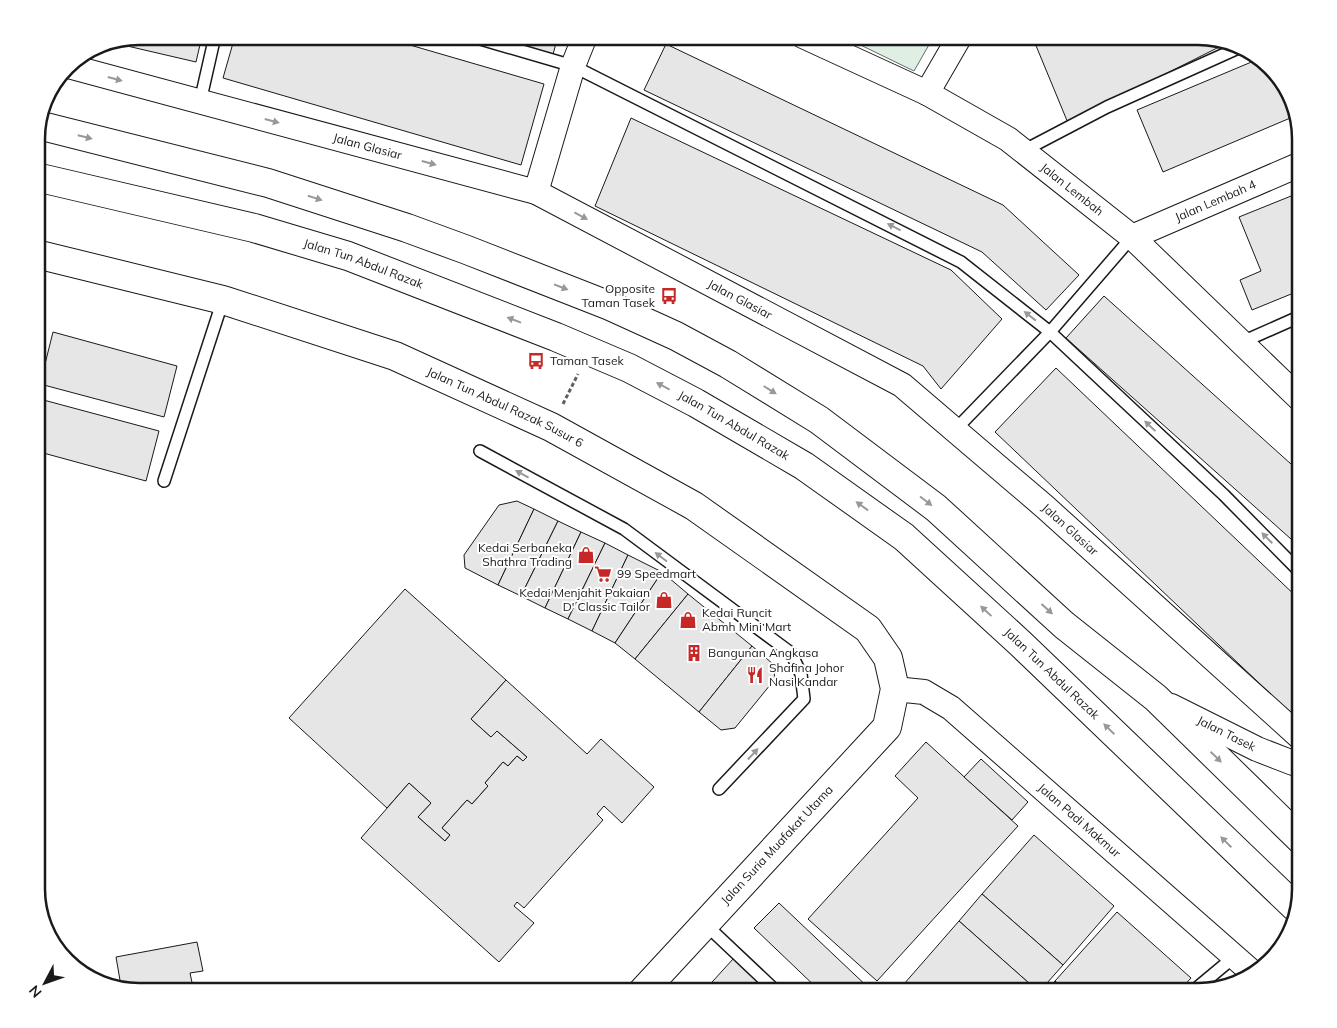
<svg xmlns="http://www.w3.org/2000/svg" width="1337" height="1028" viewBox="0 0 1337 1028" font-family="Mulish,sans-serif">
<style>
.green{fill:#e0efe3;stroke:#6a6a6a}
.building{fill:#e6e6e6;stroke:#1a1a1a}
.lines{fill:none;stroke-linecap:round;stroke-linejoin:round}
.service-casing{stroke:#1a1a1a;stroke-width:14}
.minor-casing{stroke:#1a1a1a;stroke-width:26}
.tertiary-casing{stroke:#1a1a1a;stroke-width:30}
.trunk-casing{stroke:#1a1a1a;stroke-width:30}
.path{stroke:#5f5f5f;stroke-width:3;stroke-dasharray:4 2.5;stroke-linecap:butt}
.service{stroke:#fff;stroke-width:11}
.minor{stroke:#fff;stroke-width:24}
.tertiary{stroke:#fff;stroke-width:28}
.trunk{stroke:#fff;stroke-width:28}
.oneway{fill:#989898}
.labels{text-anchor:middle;stroke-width:4;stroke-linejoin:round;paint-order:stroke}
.street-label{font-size:12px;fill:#1a1a1a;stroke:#fff}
.poi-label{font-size:12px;fill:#1a1a1a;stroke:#fff;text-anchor:start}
.rim{fill:none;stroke:#1a1a1a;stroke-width:2.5}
</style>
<rect width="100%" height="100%" fill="#fff"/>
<polygon class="green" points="842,36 934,36 914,71"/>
<g class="building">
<polygon points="139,36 202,36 196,62 110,42"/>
<polygon points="235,36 379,36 544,84 521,165 223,78"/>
<polygon points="478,36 558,36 552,58"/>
<polygon points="1032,36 1198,36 1223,45 1068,123"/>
<polygon points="666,44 1003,205 1079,275 1046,310 982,252 644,90"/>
<polygon points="1261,58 1290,94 1295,116 1163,172 1137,110"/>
<polygon points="631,118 951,270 1002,319 941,389 923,366 595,206"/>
<polygon points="1301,192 1301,290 1252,310 1240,280 1261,271 1239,217"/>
<polygon points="1104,296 1301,473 1301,548 1066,338"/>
<polygon points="53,332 177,366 164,417 40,384"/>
<polygon points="1056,368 1301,601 1301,723 995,432"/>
<polygon points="36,398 159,431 146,481 36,451"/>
<polygon points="517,501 534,509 498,585 465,568 464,555 499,505"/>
<polygon points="534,509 558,521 521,596 498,585"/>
<polygon points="558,521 581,532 545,608 521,596"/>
<polygon points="581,532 605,543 568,619 545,608"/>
<polygon points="605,543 628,555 592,631 568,619"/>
<polygon points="628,555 662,572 615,643 592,631"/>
<polygon points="662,572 688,594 635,659 615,643"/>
<polygon points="405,589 506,680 471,719 491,737 497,731 527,757 523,761 517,756 508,766 503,762 485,783 488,786 472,804 467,800 442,828 450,835 445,841 418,817 431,803 409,783 387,808 289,718"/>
<polygon points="688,594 752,646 699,712 635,659"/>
<polygon points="752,646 773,664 775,679 735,728 721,730 699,712"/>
<polygon points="506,680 587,754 601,739 654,787 622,823 604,806 597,814 603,820 524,908 517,902 514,906 534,923 499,962 361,838 409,783 431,803 418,817 445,841 450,835 442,828 467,800 472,804 488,786 485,783 503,762 508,766 517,756 523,761 527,757 497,731 491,737 471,719"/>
<polygon points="36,722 39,722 45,756 36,757"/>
<polygon points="926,742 1018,826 877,981 808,919 918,798 895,776"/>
<polygon points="981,759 1028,802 1012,820 964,777"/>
<polygon points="1034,835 1114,906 1063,965 982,894"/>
<polygon points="982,894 1063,965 1039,992 959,921"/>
<polygon points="779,903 873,992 821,992 754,928"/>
<polygon points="1117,912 1191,978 1178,992 1067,992 1055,981"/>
<polygon points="959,921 1039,992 897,992"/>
<polygon points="197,942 203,971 190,973 194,992 139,992 137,991 135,984 121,986 116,957"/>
<polygon points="733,959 768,992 703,992"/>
<polygon points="1055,981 1067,992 1045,992"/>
</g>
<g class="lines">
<g class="service-casing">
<g id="service">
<polyline points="470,36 573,66 961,262 1050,332 1224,495 1301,573"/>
<polyline points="200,102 215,36"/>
<polyline points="1023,151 1107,107 1236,49"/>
<polyline points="1240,343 1301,316"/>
<polyline points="955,430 1050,332 1132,237"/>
<polyline points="480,451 624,529 791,653 801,674 804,699 719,789"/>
<polyline points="164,481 223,300"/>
<polyline points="705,924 777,992"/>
<polyline points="1192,992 1234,957"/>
</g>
</g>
<g class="minor-casing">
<g id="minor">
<path id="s1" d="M803,36L927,93L1008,139L1132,237L1301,400"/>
<path id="s2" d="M68,66L536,192L902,385L1045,507L1301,738"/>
<polyline points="927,93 960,36"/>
<polyline points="536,192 573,66 585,36"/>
<path id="s3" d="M1132,237L1301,164"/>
<path id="s4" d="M895,689L924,692L951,708L1253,973"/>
<path id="s5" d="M1171,706L1257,749L1293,763L1301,762"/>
</g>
</g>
<g class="tertiary-casing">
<g id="tertiary">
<path id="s6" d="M36,254L223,300L395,356L551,427L694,506L868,629L888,658L895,689L887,727L642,992"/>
</g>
</g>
<g class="trunk-casing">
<g id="trunk">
<polyline points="38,125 268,183 407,228 467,250 610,306 676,336 728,364 819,420 936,508 1064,625 1156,698 1301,840"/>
<path id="s7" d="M36,177L254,228L348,256L556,337L629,368L696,403L804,466L904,537L1021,644L1295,907"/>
</g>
</g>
<polyline class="path" points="563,404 578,374"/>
<use href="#service" class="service"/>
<use href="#minor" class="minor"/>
<use href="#tertiary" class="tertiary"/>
<use href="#trunk" class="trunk"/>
</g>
<defs><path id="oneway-solid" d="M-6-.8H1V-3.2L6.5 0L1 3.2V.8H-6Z" transform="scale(1.25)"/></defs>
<g class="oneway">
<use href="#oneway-solid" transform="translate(115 79) rotate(15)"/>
<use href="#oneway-solid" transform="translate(272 121) rotate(15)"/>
<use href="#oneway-solid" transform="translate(85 137) rotate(14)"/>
<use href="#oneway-solid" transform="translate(429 163) rotate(15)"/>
<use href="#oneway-solid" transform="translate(315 198) rotate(17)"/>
<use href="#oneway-solid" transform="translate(581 216) rotate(28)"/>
<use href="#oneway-solid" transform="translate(894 227) rotate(-153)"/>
<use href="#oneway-solid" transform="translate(561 287) rotate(21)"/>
<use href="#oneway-solid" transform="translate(1030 316) rotate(-142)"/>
<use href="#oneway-solid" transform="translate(514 320) rotate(-159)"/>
<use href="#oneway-solid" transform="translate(663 386) rotate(-152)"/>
<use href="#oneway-solid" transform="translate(770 390) rotate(32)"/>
<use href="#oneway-solid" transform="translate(1150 426) rotate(-137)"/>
<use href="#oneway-solid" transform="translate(522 474) rotate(-151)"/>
<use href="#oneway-solid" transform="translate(926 501) rotate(37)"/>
<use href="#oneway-solid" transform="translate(862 506) rotate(-144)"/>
<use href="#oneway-solid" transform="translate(1267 538) rotate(-135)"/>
<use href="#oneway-solid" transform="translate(661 557) rotate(-143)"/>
<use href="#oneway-solid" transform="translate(1047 609) rotate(42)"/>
<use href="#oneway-solid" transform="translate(986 611) rotate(-137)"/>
<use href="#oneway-solid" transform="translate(1109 729) rotate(-136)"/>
<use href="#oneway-solid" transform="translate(753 754) rotate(-47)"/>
<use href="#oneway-solid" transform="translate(1216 757) rotate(44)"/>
<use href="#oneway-solid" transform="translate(1226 842) rotate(-136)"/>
</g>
<defs>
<g id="bus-bare" transform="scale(1.35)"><path d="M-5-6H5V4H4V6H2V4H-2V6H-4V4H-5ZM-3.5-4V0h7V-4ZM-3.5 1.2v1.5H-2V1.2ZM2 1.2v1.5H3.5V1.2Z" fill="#c62828" stroke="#fff" stroke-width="2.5" paint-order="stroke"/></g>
<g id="shop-bare" transform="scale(1.35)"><path d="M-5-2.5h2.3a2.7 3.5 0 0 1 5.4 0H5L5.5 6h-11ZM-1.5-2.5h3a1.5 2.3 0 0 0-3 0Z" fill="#c62828" stroke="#fff" stroke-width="2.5" paint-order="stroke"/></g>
<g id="supermarket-bare" transform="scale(1.35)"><path d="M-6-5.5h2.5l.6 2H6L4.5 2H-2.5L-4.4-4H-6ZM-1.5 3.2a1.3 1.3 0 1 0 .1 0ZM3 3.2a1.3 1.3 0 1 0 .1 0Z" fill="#c62828" stroke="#fff" stroke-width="2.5" paint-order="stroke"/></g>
<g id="building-bare" transform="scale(1.35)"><path d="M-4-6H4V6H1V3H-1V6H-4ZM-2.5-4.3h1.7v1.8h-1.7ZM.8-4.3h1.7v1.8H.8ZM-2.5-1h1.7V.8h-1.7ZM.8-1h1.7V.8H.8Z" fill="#c62828" stroke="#fff" stroke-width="2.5" paint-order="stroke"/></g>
<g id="restaurant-bare" transform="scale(1.35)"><path d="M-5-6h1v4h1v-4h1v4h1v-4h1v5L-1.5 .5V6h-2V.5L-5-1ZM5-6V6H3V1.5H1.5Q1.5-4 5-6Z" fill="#c62828" stroke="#fff" stroke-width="2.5" paint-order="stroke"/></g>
</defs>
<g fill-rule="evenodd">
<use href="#bus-bare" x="669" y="296"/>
<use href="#bus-bare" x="536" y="361"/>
<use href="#shop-bare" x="586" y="555"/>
<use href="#supermarket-bare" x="603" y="574"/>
<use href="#shop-bare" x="664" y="600"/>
<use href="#shop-bare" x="688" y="620"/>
<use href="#building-bare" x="694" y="653"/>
<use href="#restaurant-bare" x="755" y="675"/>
</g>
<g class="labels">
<g class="street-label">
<text dy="4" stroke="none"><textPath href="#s2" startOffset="310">Jalan Glasiar</textPath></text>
<text dy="4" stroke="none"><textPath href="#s1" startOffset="311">Jalan Lembah</textPath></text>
<text dy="4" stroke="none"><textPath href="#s3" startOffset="91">Jalan Lembah 4</textPath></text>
<text dy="4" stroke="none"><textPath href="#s7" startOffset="339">Jalan Tun Abdul Razak</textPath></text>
<text dy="4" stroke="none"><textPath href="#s2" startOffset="715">Jalan Glasiar</textPath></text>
<text dy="4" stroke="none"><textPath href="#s6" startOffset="495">Jalan Tun Abdul Razak Susur 6</textPath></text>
<text dy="4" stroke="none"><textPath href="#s7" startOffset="744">Jalan Tun Abdul Razak</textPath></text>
<text dy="4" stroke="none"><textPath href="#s2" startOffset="1120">Jalan Glasiar</textPath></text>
<text dy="4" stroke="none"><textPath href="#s7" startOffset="1149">Jalan Tun Abdul Razak</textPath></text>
<text dy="4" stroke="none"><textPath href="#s5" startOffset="62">Jalan Tasek</textPath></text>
<text dy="4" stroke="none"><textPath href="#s4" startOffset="231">Jalan Padi Makmur</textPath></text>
<text transform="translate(777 845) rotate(-47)" y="4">Jalan Suria Muafakat Utama</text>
</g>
<g class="poi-label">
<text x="655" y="293" text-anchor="end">Opposite<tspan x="655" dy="14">Taman Tasek</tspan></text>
<text x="550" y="365">Taman Tasek</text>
<text x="572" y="552" text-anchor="end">Kedai Serbaneka<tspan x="572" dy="14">Shathra Trading</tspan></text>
<text x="617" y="578">99 Speedmart</text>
<text x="650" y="597" text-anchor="end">Kedai Menjahit Pakaian<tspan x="650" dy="14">D' Classic Tailor</tspan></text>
<text x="702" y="617">Kedai Runcit<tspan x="702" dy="14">Abmh Mini Mart</tspan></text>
<text x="708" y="657">Bangunan Angkasa</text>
<text x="769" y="672">Shafina Johor<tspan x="769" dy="14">Nasi Kandar</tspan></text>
</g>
</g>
<path d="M0 0H1337V1028H0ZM139 45H1198A94 94 0 0 1 1292 139V889A94 94 0 0 1 1198 983H139A94 94 0 0 1 45 889V139A94 94 0 0 1 139 45Z" fill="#fff" fill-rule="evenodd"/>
<path class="rim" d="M139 45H1198A94 94 0 0 1 1292 139V889A94 94 0 0 1 1198 983H139A94 94 0 0 1 45 889V139A94 94 0 0 1 139 45Z"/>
<g transform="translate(45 983) rotate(229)" stroke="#ffffff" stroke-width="4" paint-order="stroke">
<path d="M0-4L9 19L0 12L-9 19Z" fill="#1a1a1a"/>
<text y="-8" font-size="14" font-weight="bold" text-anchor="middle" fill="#1a1a1a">N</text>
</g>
</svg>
